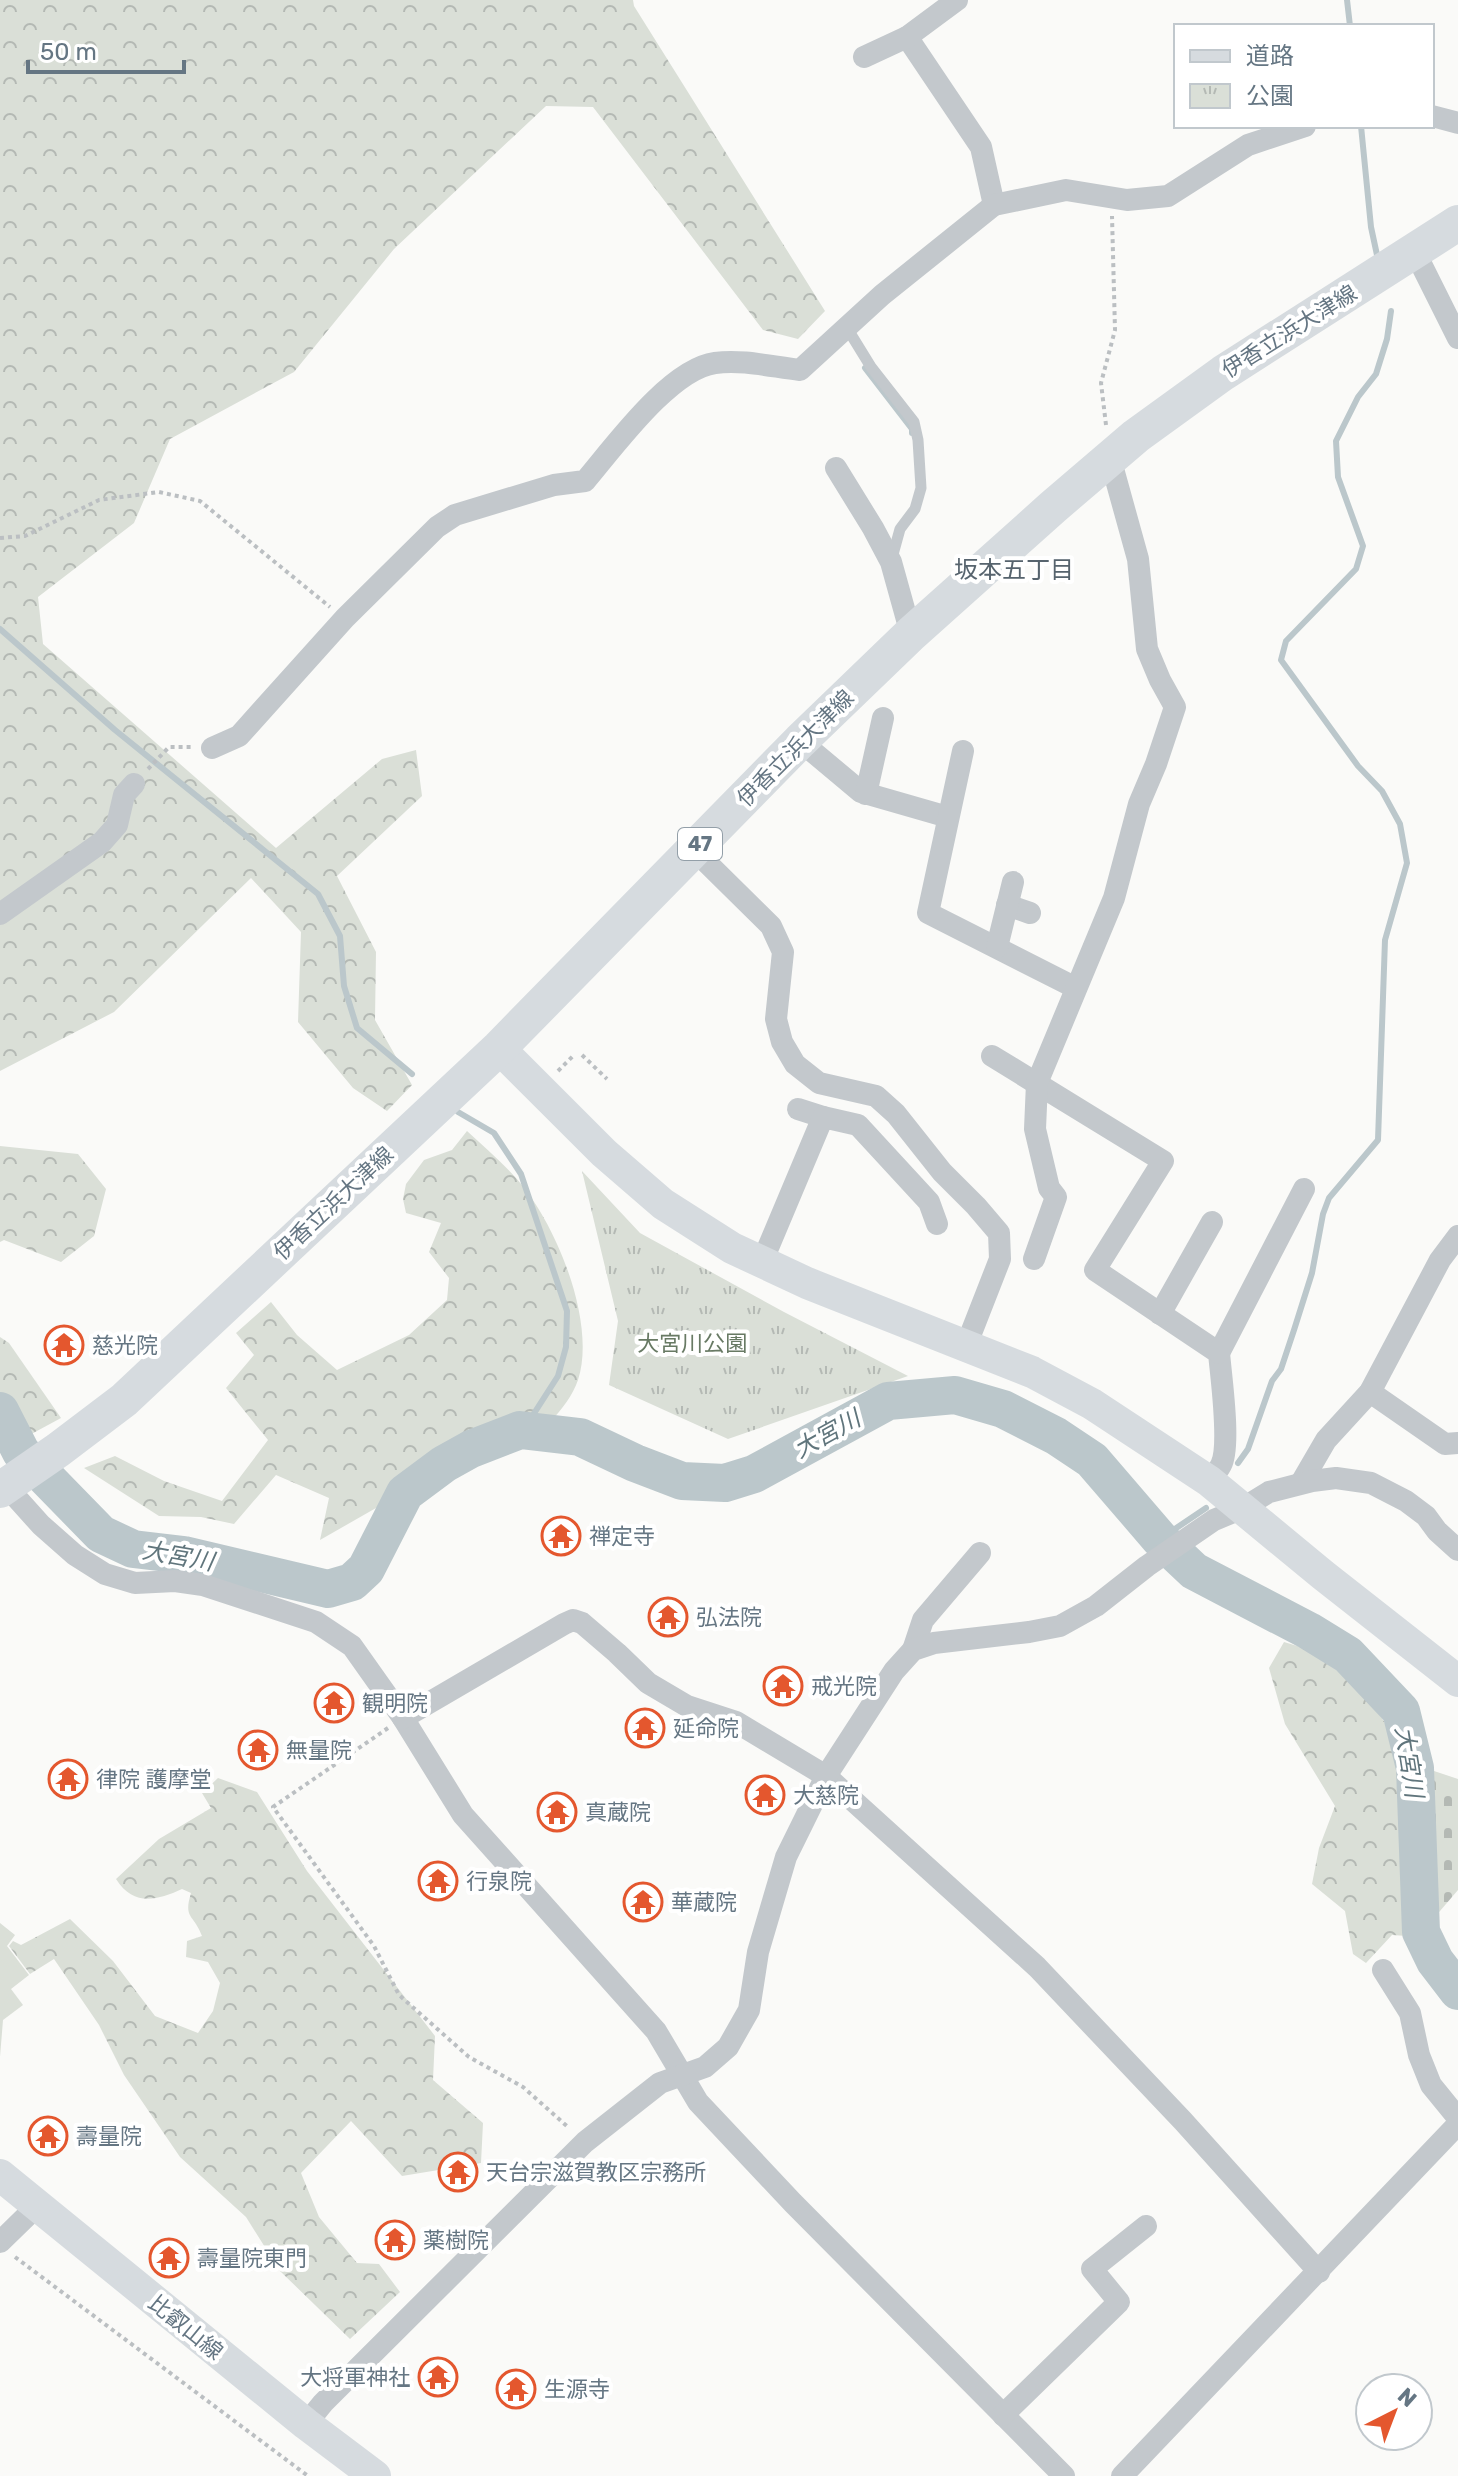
<svg xmlns="http://www.w3.org/2000/svg" width="1458" height="2476" viewBox="0 0 1458 2476" font-family="Rubik,'Noto Sans JP',sans-serif">
<style>
.forest{fill:url(#forest-crowns)}
.cemetery{fill:url(#cemetery-stones)}
.park{fill:url(#park-tufts)}
.garden{fill:#dadfd7}
.lines{fill:none;stroke-linecap:round;stroke-linejoin:round}
.stream{stroke:#bbc7cb;stroke-width:6}
.river{stroke:#bbc7cb;stroke-width:38}
.path{stroke:#bbbfc2;stroke-width:4;stroke-dasharray:4 4;stroke-linecap:butt}
.lane{stroke:#c3c8cc;stroke-width:11}
.street{stroke:#c3c8cc;stroke-width:22}
.secondary{stroke:#d6dbdf;stroke-width:32}
.primary{stroke:#d6dbdf;stroke-width:36}
.labels{text-anchor:middle;stroke-width:8;stroke-linejoin:round;paint-order:stroke}
.shield{fill:#fff;stroke:#939fa8;stroke-width:2}
.shield-label{font-size:20px;font-weight:bold;fill:#657683}
.street-label{font-size:22px;fill:#657683;stroke:#fff}
.park-label{font-size:22px;fill:#687a64;stroke:#fff}
.poi-label{font-size:22px;fill:#657683;stroke:#fff;text-anchor:start}
.neighbourhood-label{font-size:24px;fill:#57646e;stroke:#fff}
.water-label{font-size:24px;font-style:italic;fill:#60757c;stroke:#fff}
</style>
<defs>
<pattern id="forest-crowns" width="20" height="18" patternUnits="userSpaceOnUse" patternTransform="scale(2)"><rect width="20" height="18" fill="#dadfd7"/><path d="M2 6a3 3 0 1 1 6 0M12 15a3 3 0 1 1 6 0" fill="none" stroke="#b4b9b4"/></pattern>
<pattern id="cemetery-stones" width="16" height="16" patternUnits="userSpaceOnUse" patternTransform="scale(2)"><rect width="16" height="16" fill="#dadfd7"/><path d="M2 7V4a2 2 0 0 1 4 0v3zM10 15v-3a2 2 0 0 1 4 0v3z" fill="#b4b9b4"/></pattern>
<pattern id="park-tufts" width="24" height="20" patternUnits="userSpaceOnUse" patternTransform="scale(2)"><rect width="24" height="20" fill="#dadfd7"/><path d="M3 7l-1-3M5 7V3M7 7l1-3M15 17l-1-3M17 17v-4M19 17l1-3" fill="none" stroke="#b4b9b4"/></pattern>
</defs>
<rect width="100%" height="100%" fill="#fafaf8"/>
<g class="forest">
<polygon points="0,0 633,0 634,6 825,311 798,339 763,330 593,107 546,106 394,249 294,372 170,439 134,523 38,597 43,644 276,848 382,759 416,750 422,796 337,876 376,952 375,1020 412,1085 387,1111 353,1088 298,1022 301,932 251,878 114,1012 0,1071"/>
<path d="M467,1131C483,1146 501,1161 516,1178C555,1221 597,1322 578,1380C573,1395 562,1409 551,1421L520,1419L468,1440L376,1508L320,1540L329,1498L276,1475L234,1524L201,1517L159,1516L84,1468L115,1456L164,1481L222,1501L268,1440L226,1388L254,1355L236,1333L271,1302L297,1335L337,1370L409,1335L447,1300L449,1278L429,1252L441,1223L406,1213L403,1199L406,1184L424,1160L452,1150Z"/>
<polygon points="0,1146 78,1154 106,1189 94,1236 61,1262 4,1240 0,1242"/>
<polygon points="0,1337 9,1343 61,1418 0,1451"/>
<polygon points="1284,1642 1314,1651 1365,1691 1385,1723 1405,1777 1407,1936 1392,1935 1366,1963 1353,1954 1345,1911 1312,1884 1319,1848 1335,1806 1285,1724 1269,1668"/>
<path d="M218,1778L257,1792L307,1871L435,2036L433,2080L483,2123L481,2163L402,2176L351,2121L301,2173L319,2217L357,2263L379,2264L400,2292L350,2339L280,2271L246,2217L180,2157L124,2075L99,2025L54,1959L30,1974L9,1946L13,1941L21,1945L70,1919L113,1961L155,2016L198,2033L213,2011L220,1983L208,1962L186,1957L187,1941L202,1936C194,1914 183,1919 191,1893L182,1889C156,1901 133,1906 116,1879L159,1839L211,1808L202,1793Z"/>
</g>
<polygon class="cemetery" points="1434,1771 1458,1779 1458,1890 1428,1925 1426,1854"/>
<polygon class="park" points="582,1171 640,1233 784,1312 908,1376 728,1439 609,1385 618,1321"/>
<polygon class="garden" points="0,1923 15,1935 7,1946 29,1975 11,1989 23,2005 3,2020 0,2057"/>
<g class="lines">
<g class="stream">
<polyline points="1347,0 1350,26"/>
<polyline points="1361,126 1371,227 1377,255"/>
<polyline points="865,368 912,429 912,433"/>
<polyline points="0,629 115,730 318,894 340,936 344,986 357,1028 412,1074"/>
<polyline points="458,1112 494,1133 521,1174 567,1311 566,1347 558,1376 533,1415 530,1431"/>
<polyline points="1238,1463 1248,1449 1272,1381 1281,1369 1294,1330 1312,1273 1323,1214 1329,1198 1378,1140 1385,940 1407,863 1400,824 1382,791 1358,766 1281,660 1286,641 1356,569 1363,546 1338,477 1336,441 1358,397 1376,374 1387,339 1391,311"/>
<polyline points="1160,1539 1206,1508"/>
</g>
<polyline class="river" points="0,1411 21,1452 101,1534 133,1549 184,1555 328,1589 352,1582 366,1569 405,1493 444,1464 471,1449 520,1430 580,1437 635,1463 682,1481 725,1483 754,1474 888,1401 955,1395 1003,1409 1056,1436 1092,1460 1160,1539 1194,1571 1309,1631 1348,1655 1401,1711 1415,1768 1421,1932 1435,1961 1458,1991"/>
<g class="path">
<polyline points="1106,425 1101,383 1115,330 1112,216"/>
<polyline points="0,538 25,536 99,500 159,492 200,501 330,607"/>
<polyline points="148,769 169,747 194,747"/>
<polyline points="582,1055 607,1079"/>
<polyline points="558,1071 573,1056"/>
<polyline points="388,1728 273,1807 374,1946 399,1995 469,2057 523,2087 569,2128"/>
<polyline points="15,2257 308,2476"/>
</g>
<polyline class="lane" points="847,328 871,367 914,422 918,440 921,488 915,509 900,529 892,558"/>
<g class="street">
<polyline points="907,37 981,147 994,205"/>
<polyline points="864,57 907,37 957,0"/>
<polyline points="1432,116 1458,123"/>
<polyline points="1415,252 1458,338"/>
<polyline points="836,468 873,528 891,562 911,634"/>
<polyline points="800,741 861,792 948,817"/>
<path d="M212,748L239,736L345,618L437,527L455,515L554,485L585,481C614,447 670,369 715,363C742,359 773,367 800,370L882,295L994,205L1066,190L1127,200L1168,196L1248,145L1305,126"/>
<polyline points="963,751 928,913 1076,988"/>
<polyline points="866,794 883,718"/>
<polyline points="694,850 771,926 783,952 776,1019 782,1042 795,1064 819,1083 876,1096 896,1114 942,1172 976,1206 999,1233 1000,1259 966,1346"/>
<polyline points="1007,905 1030,913"/>
<polyline points="0,914 102,842 117,825 124,795 134,784"/>
<polyline points="997,947 1013,882"/>
<path d="M992,1056L1163,1161L1095,1270L1219,1353C1221,1377 1231,1446 1221,1465C1218,1471 1213,1476 1209,1481"/>
<polyline points="798,1109 823,1117"/>
<polyline points="1034,1259 1056,1197 1049,1188 1035,1129 1037,1083 1114,898 1139,804 1156,764 1175,707 1160,680 1147,649 1138,559 1110,458"/>
<polyline points="762,1262 823,1117 858,1125 929,1202 937,1224"/>
<polyline points="1160,1314 1212,1222"/>
<polyline points="1219,1353 1304,1189"/>
<polyline points="1370,1392 1445,1444 1458,1443"/>
<polyline points="1301,1483 1326,1440 1370,1392 1440,1260 1458,1236"/>
<polyline points="6,1486 41,1525 75,1555 105,1574 135,1583 175,1581 203,1585 316,1622 352,1646 403,1718 463,1815 656,2031 698,2102 793,2203 1064,2476"/>
<polyline points="913,1650 923,1620 980,1553"/>
<polyline points="403,1718 564,1624 573,1620 582,1623 617,1653 648,1683 687,1706 736,1722 826,1776 1037,1967 1183,2121 1319,2272"/>
<polyline points="1383,1970 1410,2013 1419,2055 1431,2085 1458,2118"/>
<polyline points="0,2242 37,2206"/>
<polyline points="1003,2415 1119,2302 1092,2269 1146,2226"/>
<polyline points="306,2424 323,2403 585,2142 660,2083 705,2067 728,2047 749,2010 758,1952 786,1857 826,1776 894,1671 913,1650 934,1643 1029,1632 1060,1626 1096,1606 1147,1566 1214,1520 1243,1508 1269,1492 1312,1481 1336,1478 1371,1483 1406,1501 1426,1516 1437,1531 1458,1550"/>
<polyline points="1122,2476 1458,2124"/>
</g>
<g class="secondary">
<polyline points="499,1048 604,1153 663,1204 732,1248 807,1283 1032,1372 1092,1404 1209,1481 1323,1575 1458,1681"/>
<polyline points="0,2175 306,2424 375,2476"/>
</g>
<polyline class="primary" points="0,1490 58,1450 124,1400 499,1048 800,741 911,634 1053,507 1136,436 1223,373 1458,223"/>
</g>
<defs>
<g id="temple-ring" transform="scale(2)"><circle r="9.5" fill="#fff" stroke="#e4572e" stroke-width="1.5"/><path d="M0-6L5-2H3V0L6.5 2.5H4V6H1.5V3h-3V6H-4V2.5H-6.5L-3 0V-2H-5Z" fill="#e4572e"/></g>
</defs>
<g fill-rule="evenodd">
<use href="#temple-ring" x="64" y="1345"/>
<use href="#temple-ring" x="561" y="1536"/>
<use href="#temple-ring" x="668" y="1617"/>
<use href="#temple-ring" x="783" y="1686"/>
<use href="#temple-ring" x="334" y="1703"/>
<use href="#temple-ring" x="645" y="1728"/>
<use href="#temple-ring" x="258" y="1750"/>
<use href="#temple-ring" x="68" y="1779"/>
<use href="#temple-ring" x="765" y="1795"/>
<use href="#temple-ring" x="557" y="1812"/>
<use href="#temple-ring" x="438" y="1881"/>
<use href="#temple-ring" x="643" y="1902"/>
<use href="#temple-ring" x="48" y="2136"/>
<use href="#temple-ring" x="458" y="2172"/>
<use href="#temple-ring" x="395" y="2240"/>
<use href="#temple-ring" x="169" y="2258"/>
<use href="#temple-ring" x="438" y="2377"/>
<use href="#temple-ring" x="516" y="2389"/>
</g>
<g class="labels">
<rect class="shield" x="678" y="828" width="44" height="32" rx="6"/>
<g class="shield-label">
<text x="700" y="851">47</text>
</g>
<g class="street-label">
<text transform="translate(1289 331) rotate(-32)" y="8">伊香立浜大津線</text>
<text transform="translate(795 748) rotate(-45)" y="8">伊香立浜大津線</text>
<text transform="translate(333 1203) rotate(-43)" y="8">伊香立浜大津線</text>
<text transform="translate(186 2327) rotate(39)" y="8">比叡山線</text>
</g>
<g class="park-label">
<text x="692" y="1351">大宮川公園</text>
</g>
<g class="poi-label">
<text x="92" y="1353">慈光院</text>
<text x="589" y="1544">禅定寺</text>
<text x="696" y="1625">弘法院</text>
<text x="811" y="1694">戒光院</text>
<text x="362" y="1711">観明院</text>
<text x="673" y="1736">延命院</text>
<text x="286" y="1758">無量院</text>
<text x="96" y="1787">律院 護摩堂</text>
<text x="793" y="1803">大慈院</text>
<text x="585" y="1820">真蔵院</text>
<text x="466" y="1889">行泉院</text>
<text x="671" y="1910">華蔵院</text>
<text x="76" y="2144">壽量院</text>
<text x="486" y="2180">天台宗滋賀教区宗務所</text>
<text x="423" y="2248">薬樹院</text>
<text x="197" y="2266">壽量院東門</text>
<text x="410" y="2385" text-anchor="end">大将軍神社</text>
<text x="544" y="2397">生源寺</text>
</g>
<g class="neighbourhood-label">
<text x="1014" y="578">坂本五丁目</text>
</g>
<g class="water-label">
<text transform="translate(827 1434) rotate(-29)" y="8">大宮川</text>
<text transform="translate(178 1556) rotate(10)" y="8">大宮川</text>
<text transform="translate(1409 1762) rotate(81)" y="8">大宮川</text>
</g>
</g>
<rect x="1174" y="24" width="260" height="104" fill="#ffffff" stroke="#c1c8cd" stroke-width="2"/>
<rect x="1190" y="50" width="40" height="12" fill="#d6dbdf" stroke="#c1c8cd" stroke-width="2"/>
<text x="1246" y="64" font-size="24" fill="#657683">道路</text>
<rect x="1190" y="84" width="40" height="24" fill="url(#park-tufts)" stroke="#c1c8cd" stroke-width="2"/>
<text x="1246" y="104" font-size="24" fill="#657683">公園</text>
<g transform="translate(1394 2412) rotate(42)"><circle r="38" fill="#ffffff" stroke="#c1c8cd" stroke-width="2"/>
<path d="M0-6L14 30L0 20L-14 30Z" fill="#e4572e"/>
<text y="-12" font-size="22" font-weight="bold" text-anchor="middle" fill="#657683">N</text>
</g>
<path d="M28 60v12h156v-12" fill="none" stroke="#657683" stroke-width="4"/>
<text x="40" y="60" font-size="24" fill="#657683" stroke="#ffffff" stroke-width="6" paint-order="stroke">50 m</text>
</svg>
